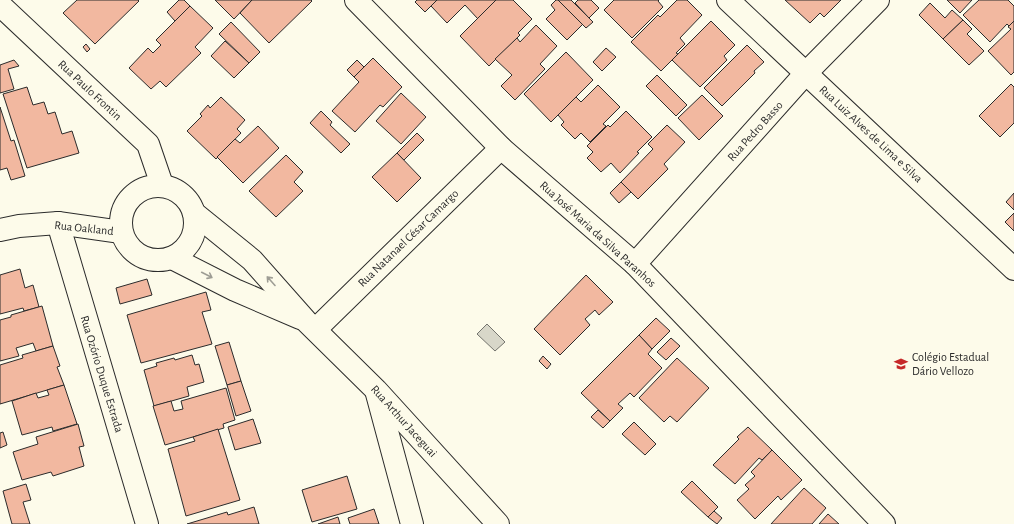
<svg xmlns="http://www.w3.org/2000/svg" width="1014" height="524" viewBox="0 0 1014 524" font-family="'Alegreya Sans',sans-serif">
<style>
.water{fill:#d8d7c9;stroke:#74746e}
.building{fill:#f2b8a0;stroke:#2b2b2b}
.lines{fill:none;stroke-linecap:round;stroke-linejoin:round}
.minor-casing{stroke:#2b2b2b;stroke-width:24}
.minor{stroke:#fdfbea;stroke-width:22}
.oneway{stroke:#9e9d94}
.labels{text-anchor:middle;stroke-width:3;stroke-linejoin:round;paint-order:stroke}
.street-label{font-size:12px;fill:#2b2b2b;stroke:#fdfbea}
.poi-label{font-size:12px;fill:#2b2b2b;stroke:#fdfbea;text-anchor:start}
</style>
<rect width="100%" height="100%" fill="#fdfbea"/>
<polygon class="water" points="487,324 505,342 495,351 477,334"/>
<g class="building">
<polygon points="77,0 138,0 139,1 95,44 63,13"/>
<polygon points="179,0 184,0 190,6 175,21 167,12"/>
<polygon points="215,0 252,0 234,19"/>
<polygon points="252,0 311,0 312,1 269,43 240,13"/>
<polygon points="417,0 437,0 425,12 415,2"/>
<polygon points="437,0 497,0 478,19 465,5 447,23 431,6"/>
<polygon points="496,0 513,0 532,19 518,33 520,35 489,66 460,36"/>
<polygon points="556,0 558,0 583,24 567,40 546,19 555,10 551,5"/>
<polygon points="558,0 571,0 593,22 586,28"/>
<polygon points="578,0 591,0 599,8 589,18 575,3"/>
<polygon points="614,0 659,0 658,1 663,7 632,38 604,10"/>
<polygon points="677,0 687,0 702,15 680,38 685,44 676,53 678,54 661,71 631,42 658,15 660,17"/>
<polygon points="785,0 841,0 824,17 820,13 810,23"/>
<polygon points="947,0 972,0 960,13"/>
<polygon points="979,0 1008,0 1014,6 1014,21 1009,26 1007,24 990,42 963,15"/>
<polygon points="930,3 945,18 952,10 963,20 943,39 919,15"/>
<polygon points="190,6 213,28 195,47 201,53 166,87 160,81 151,89 129,68 148,48 153,53 161,45 156,40"/>
<polygon points="963,20 972,29 967,34 984,51 969,65 943,39"/>
<polygon points="711,21 735,45 724,56 727,60 700,87 672,60"/>
<polygon points="1014,21 1014,72 1011,75 988,51 1011,29 1008,27"/>
<polygon points="231,22 260,52 249,63 219,34"/>
<polygon points="536,25 557,46 540,64 545,69 515,100 501,86 512,75 495,59 517,38 520,42"/>
<polygon points="225,41 249,63 234,78 211,56"/>
<polygon points="86,44 90,49 87,52 83,47"/>
<polygon points="747,45 764,62 754,71 755,73 722,106 704,88"/>
<polygon points="606,48 616,57 602,71 593,62"/>
<polygon points="566,52 593,80 551,122 524,94"/>
<polygon points="373,58 402,87 383,107 380,105 355,132 332,111 359,82 354,77"/>
<polygon points="14,60 19,66 8,69 14,89 0,93 0,65"/>
<polygon points="357,60 364,67 354,77 347,70"/>
<polygon points="657,75 687,105 676,116 646,86"/>
<polygon points="1011,84 1014,87 1014,123 1000,137 979,116"/>
<polygon points="598,85 620,107 603,124 606,126 590,142 581,133 575,139 561,125 564,122 558,115 576,97 581,102"/>
<polygon points="27,87 33,105 44,102 48,114 55,112 62,134 72,131 79,153 27,168 3,94"/>
<polygon points="401,93 426,117 401,144 376,121"/>
<polygon points="702,95 723,116 699,140 678,118"/>
<polygon points="221,97 245,120 237,129 241,133 216,159 187,131 202,116 200,114 208,105 210,108"/>
<polygon points="0,107 11,141 14,140 25,176 11,180 7,168 0,170"/>
<polygon points="321,111 332,122 330,125 350,144 341,153 310,123"/>
<polygon points="626,111 652,137 637,152 639,153 620,173 611,163 601,172 587,158 593,152 587,146 608,125 610,127"/>
<polygon points="667,125 685,142 664,164 668,169 638,199 621,182 653,149 648,144"/>
<polygon points="258,126 279,148 243,183 217,157 235,139 240,143"/>
<polygon points="417,133 424,140 404,160 397,153"/>
<polygon points="397,153 421,178 397,202 372,177"/>
<polygon points="286,155 303,172 294,182 303,191 276,217 249,191"/>
<polygon points="621,182 631,192 619,203 610,193"/>
<polygon points="1014,193 1014,210 1006,202"/>
<polygon points="1014,213 1014,231 1005,222"/>
<polygon points="20,269 25,288 33,285 39,307 24,311 23,308 0,314 0,275"/>
<polygon points="586,275 613,302 599,315 595,310 585,319 590,325 560,355 534,329"/>
<polygon points="147,279 152,295 120,304 116,288"/>
<polygon points="206,292 211,310 202,312 212,344 141,363 127,315"/>
<polygon points="42,306 53,346 36,351 33,343 16,348 19,356 0,361 0,320 11,317 11,315"/>
<polygon points="656,318 670,331 652,349 639,335"/>
<polygon points="639,335 652,349 648,354 662,368 634,397 630,393 618,404 623,408 610,421 581,393"/>
<polygon points="671,338 680,346 666,360 657,352"/>
<polygon points="229,342 241,381 227,385 215,346"/>
<polygon points="53,346 60,366 57,367 64,385 0,404 0,365 23,358 22,355"/>
<polygon points="192,355 195,365 199,364 204,382 187,387 189,396 154,406 144,370 157,366 156,363 174,358 175,360"/>
<polygon points="543,356 551,364 547,369 539,361"/>
<polygon points="677,358 709,388 677,422 670,416 664,422 639,398"/>
<polygon points="241,381 251,411 236,416 227,385"/>
<polygon points="64,385 77,424 53,431 52,427 22,435 12,401 36,393 38,398 49,395 47,390"/>
<polygon points="226,388 235,420 223,424 224,428 165,445 153,406 171,401 174,411 183,409 181,401"/>
<polygon points="598,410 610,421 603,428 591,417"/>
<polygon points="253,419 261,443 235,450 228,427"/>
<polygon points="634,422 656,444 645,455 622,434"/>
<polygon points="78,424 84,446 79,447 84,466 53,476 51,472 22,480 13,452 38,444 36,437"/>
<polygon points="748,427 772,450 762,460 759,458 735,484 713,465 739,439 737,437"/>
<polygon points="218,429 240,500 186,516 168,449 195,441 193,437"/>
<polygon points="3,432 7,445 0,448 0,433"/>
<polygon points="772,450 802,480 781,500 778,496 755,519 737,500 749,489 745,485 755,476 751,472"/>
<polygon points="347,476 357,509 312,522 302,490"/>
<polygon points="692,481 718,507 708,517 681,492"/>
<polygon points="26,484 31,500 23,502 30,524 12,524 3,491"/>
<polygon points="804,488 826,508 812,524 771,524"/>
<polygon points="254,507 259,524 187,524 227,512 228,515"/>
<polygon points="374,509 379,524 350,524 348,518"/>
<polygon points="714,511 722,518 717,524 708,517"/>
<polygon points="828,514 839,524 819,524"/>
<polygon points="338,517 340,524 318,524"/>
</g>
<g class="lines">
<g class="minor-casing">
<g id="minor">
<polyline points="356,0 501,148 635,264 884,524"/>
<polyline points="728,0 1014,269"/>
<polyline points="0,5 148,144 162,185"/>
<circle cx="158" cy="223" r="37"/>
<polyline points="194,213 252,260 306,321 376,390 498,524"/>
<polyline points="58,223 147,524"/>
<polyline points="0,230 19,226 58,223 121,232"/>
<polyline points="172,258 235,290 300,318"/>
<polyline points="635,264 806,73 878,0"/>
<polyline points="316,329 501,148"/>
<polyline points="377,394 412,524"/>
</g>
</g>
<use href="#minor" class="minor"/>
</g>
<defs><path id="oneway-shaft" d="M-6 0H5M1.5-3L5.5 0L1.5 3" fill="none" stroke-width="1.6" stroke-linecap="round" stroke-linejoin="round"/></defs>
<g class="oneway">
<use href="#oneway-shaft" transform="translate(207 275) rotate(27)"/>
<use href="#oneway-shaft" transform="translate(271 281) rotate(-132)"/>
</g>
<defs>
<g id="school-bare" transform="scale(1.08)"><path d="M0-5L7-2L0 1L-7-2ZM-4 1L0 2.5L4 1V4Q0 6-4 4Z" fill="#c62828" stroke="#fdfbea" stroke-width="2.5" paint-order="stroke"/></g>
</defs>
<g fill-rule="evenodd">
<use href="#school-bare" x="901" y="364"/>
</g>
<g class="labels">
<g class="street-label">
<text transform="translate(90 90) rotate(43)" y="4">Rua Paulo Frontin</text>
<text transform="translate(755 131) rotate(-48)" y="4">Rua Pedro Basso</text>
<text transform="translate(871 134) rotate(43)" y="4">Rua Luiz Alves de Lima e Silva</text>
<text transform="translate(84 228) rotate(6)" y="4">Rua Oakland</text>
<text transform="translate(598 234) rotate(42)" y="4">Rua José Maria da Silva Paranhos</text>
<text transform="translate(408 238) rotate(-44)" y="4">Rua Natanael César Camargo</text>
<text transform="translate(102 374) rotate(73)" y="4">Rua Ozório Duque Estrada</text>
<text transform="translate(404 421) rotate(48)" y="4">Rua Arthur Jaceguai</text>
</g>
<g class="poi-label">
<text x="912" y="361">Colégio Estadual<tspan x="912" dy="14">Dário Vellozo</tspan></text>
</g>
</g>
</svg>
